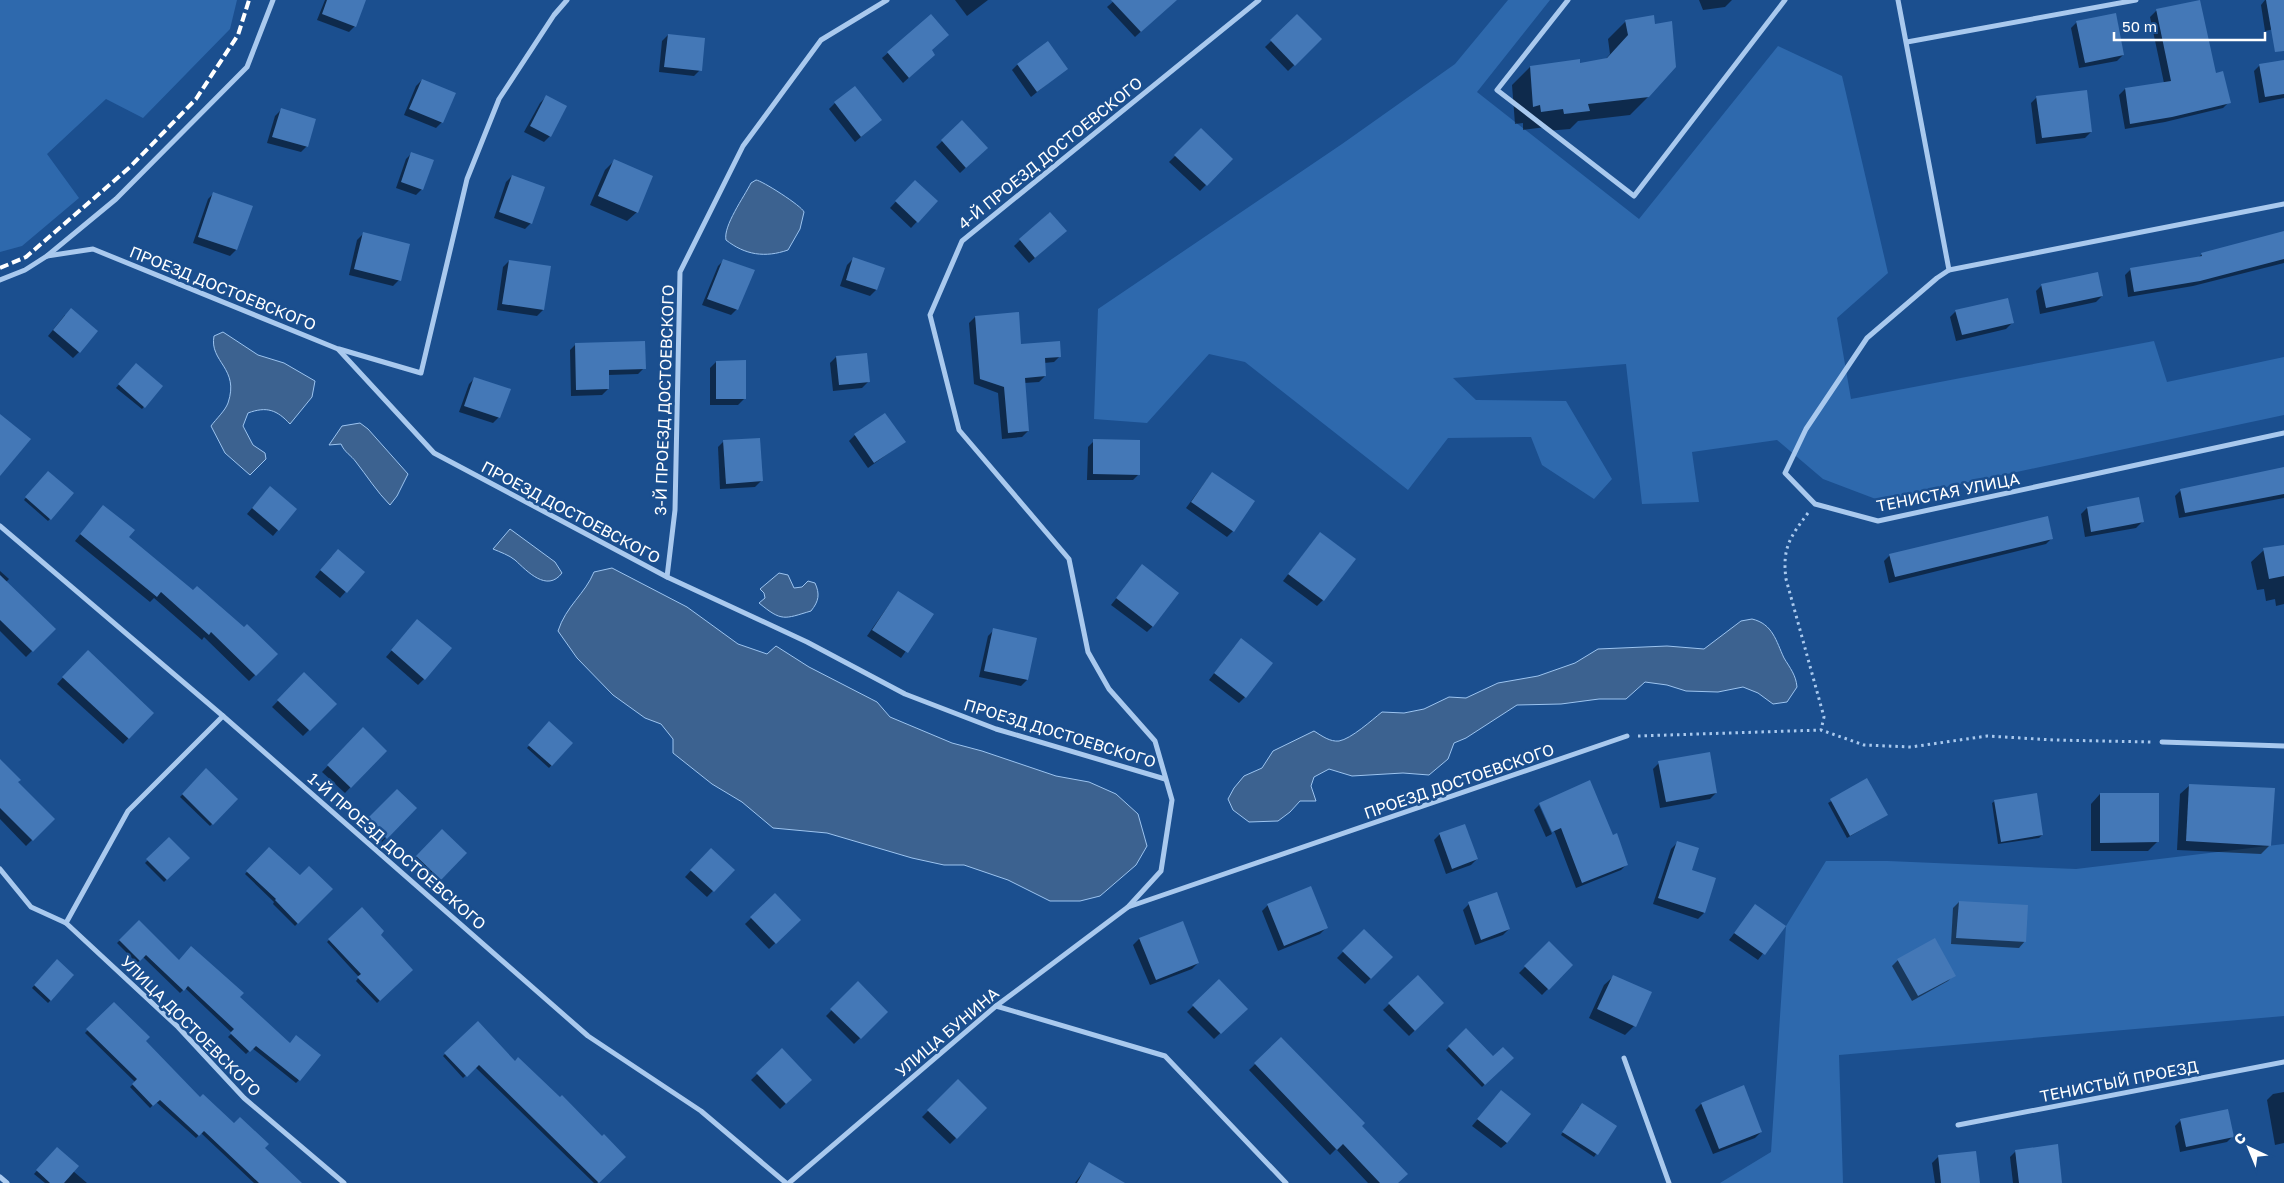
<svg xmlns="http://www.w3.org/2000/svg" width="2284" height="1183" viewBox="0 0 2284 1183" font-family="'Golos Text',sans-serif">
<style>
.green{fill:#2e69ad}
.water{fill:#3c6290;stroke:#9cc4f0}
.shadow{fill:#0007}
.building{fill:#4478b7}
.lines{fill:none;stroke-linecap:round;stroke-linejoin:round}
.path{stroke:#a9c9ee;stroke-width:3;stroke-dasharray:2.5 4;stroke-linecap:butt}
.minor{stroke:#a9c9ee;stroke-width:5}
.rail{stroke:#fff;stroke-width:4;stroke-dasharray:9 4;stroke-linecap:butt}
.labels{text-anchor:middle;stroke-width:5;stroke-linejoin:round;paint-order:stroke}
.street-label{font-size:16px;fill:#fff;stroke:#1b4f8f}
</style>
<rect width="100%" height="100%" fill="#1b4f8f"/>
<g class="green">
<polygon points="0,0 237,0 230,29 143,118 106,99 47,154 79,198 22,246 0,252"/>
<polygon points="1508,0 1550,0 1477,92 1639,219 1778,46 1842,76 1888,273 1837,318 1851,399 2154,341 2167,382 2284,357 2284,415 1881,501 1823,479 1777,440 1692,452 1699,502 1642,504 1626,364 1453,378 1476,400 1566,401 1612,479 1594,499 1542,465 1531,437 1448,438 1408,490 1245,362 1209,354 1147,423 1094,419 1098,309 1342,144 1455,64"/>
<polygon points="2284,844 2284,1016 1839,1055 1843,1183 1720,1183 1771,1152 1786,926 1826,861 1888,861 2076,869"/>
</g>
<g class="water">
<path d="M756,180C761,180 802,206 804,212L800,229L788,250C765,258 745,255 726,240C723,226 744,197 751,183Z"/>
<path d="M223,332L258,355L284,363L315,381L312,397L290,424C277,410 267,406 248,413L243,426L253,445L265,453L266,459L250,475L225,453L211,426C216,419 225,411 228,403C240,368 209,362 214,336Z"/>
<path d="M360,423L368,429L408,474L397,496L390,505C377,492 367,476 356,462C351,455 345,453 341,444L329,445L342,426Z"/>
<path d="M510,529L555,562L562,573C547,593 527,571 515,560C509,555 500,552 493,549Z"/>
<path d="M612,568L687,607L738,644L767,654L776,646L809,667L877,702L890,717L952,743L982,751L1056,776L1089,782L1116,794L1138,814L1147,846L1136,865L1100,896L1080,901H1050L1008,880L964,865H944L912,858L827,833L773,828L742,802L712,784L673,753V739L661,724L645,718L613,695L577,658L558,631C566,606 585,594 594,572Z"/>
<path d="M779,573L788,575L794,588L802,587L808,581L815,583C820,594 819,601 811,611C784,619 782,622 759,603L765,598L764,593L760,589Z"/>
<path d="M1752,619C1773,624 1776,641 1784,658C1790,668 1796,675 1797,687L1787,702L1773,704L1758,693L1743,687L1718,692L1686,691L1667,685L1645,682L1626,699H1599L1561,704L1517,705L1466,738L1454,743L1448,759L1429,775L1403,773L1352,776L1329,769L1314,777L1311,786L1316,801H1300L1290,812L1278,821L1249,822L1233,810L1228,799L1234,788L1244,776L1262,768L1273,751L1314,731C1322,736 1330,742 1339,741C1351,739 1372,720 1382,712L1404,713L1424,709L1449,697L1466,698L1498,683L1538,676L1575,663L1598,649L1667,646L1704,649L1741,621Z"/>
</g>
<g class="shadow">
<polygon points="325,0 365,0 355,26 349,32 317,20"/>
<polygon points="955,0 988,0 967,16"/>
<polygon points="1115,0 1162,0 1162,12 1135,37 1107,7"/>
<polygon points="1699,0 1732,0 1725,7 1703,10"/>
<polygon points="2265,0 2284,0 2284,27 2265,31 2261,5"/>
<polygon points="2199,1 2215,74 2229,102 2223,108 2165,122 2125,129 2119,95 2125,89 2164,83 2150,17 2156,11"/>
<polygon points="930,16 931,50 927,61 903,83 882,58"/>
<polygon points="1297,16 1321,39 1288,71 1265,47"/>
<polygon points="1626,21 1649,96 1630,115 1578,121 1570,129 1546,131 1546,127 1523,130 1523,123 1515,124 1512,85 1530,67 1579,65 1605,60 1610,54 1608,39"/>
<polygon points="2077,22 2123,55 2117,61 2079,68 2071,28"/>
<polygon points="668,35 700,70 694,76 659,72 662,41"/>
<polygon points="2284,61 2284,98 2259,103 2254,71 2260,65"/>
<polygon points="1018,64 1067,68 1031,97 1012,70"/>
<polygon points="422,80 442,122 436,128 404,115 416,86"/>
<polygon points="546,97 565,107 550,136 544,142 524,132 540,103"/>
<polygon points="2037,97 2091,132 2085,138 2036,144 2031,103"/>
<polygon points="835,103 874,126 855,142 829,109"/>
<polygon points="281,110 307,146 301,152 267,143 275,116"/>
<polygon points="962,122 980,154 960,173 936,147"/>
<polygon points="1201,130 1231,159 1200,191 1169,162"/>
<polygon points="412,153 422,189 416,195 396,188 406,159"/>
<polygon points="614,161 637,212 627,221 590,205 605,170"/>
<polygon points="512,176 531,223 525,229 494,218 506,182"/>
<polygon points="909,187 936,201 911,228 890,208"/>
<polygon points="214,193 251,206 236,250 230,256 193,243 208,199"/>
<polygon points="1049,213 1059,237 1029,263 1014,246"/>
<polygon points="2284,233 2284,263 2193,286 2128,297 2125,275 2131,269 2198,258 2202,254"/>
<polygon points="363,234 399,280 393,286 349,275 357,240"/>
<polygon points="853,259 883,269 876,290 870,296 840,286 847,265"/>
<polygon points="724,260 737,309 731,315 702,305 718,266"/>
<polygon points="509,261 543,310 537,316 497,310 503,267"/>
<polygon points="2042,285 2102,296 2096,302 2040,314 2036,291"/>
<polygon points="1956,311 2012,323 2006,329 1956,341 1950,317"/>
<polygon points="65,315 79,352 73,358 48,336"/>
<polygon points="975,317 1020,345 1060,356 1054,362 1044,363 1045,376 1039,382 1024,383 1028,431 1022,437 1002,439 998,393 974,384 969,323"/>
<polygon points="576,344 644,368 638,374 608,375 608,389 602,395 571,396 570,350"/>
<polygon points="836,357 868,382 862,388 833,391 830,363"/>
<polygon points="716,362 744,399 738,405 710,405 710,368"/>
<polygon points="136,364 162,386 142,409 116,388"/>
<polygon points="475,378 499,417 493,423 459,412 469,384"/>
<polygon points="855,435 904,442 868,468 849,441"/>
<polygon points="724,441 761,481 755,487 720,489 718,447"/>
<polygon points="1094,441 1139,474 1133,480 1087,480 1088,447"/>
<polygon points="2284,469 2284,498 2179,518 2175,496 2181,490"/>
<polygon points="48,473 50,519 48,521 24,500"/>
<polygon points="1212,473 1233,531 1227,537 1186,508"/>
<polygon points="264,494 278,530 273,536 247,514"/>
<polygon points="2087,508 2142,522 2136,528 2085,537 2081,514"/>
<polygon points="98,512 193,592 276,654 249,681 204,637 202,640 154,598 150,602 75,541"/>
<polygon points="1320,533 1323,600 1317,606 1283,581"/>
<polygon points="2052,538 2046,544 1889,583 1884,561 1890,555"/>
<polygon points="2284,546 2284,604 2276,606 2275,599 2266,601 2264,589 2257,590 2251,562 2264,550"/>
<polygon points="332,556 363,572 340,598 315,577"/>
<polygon points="1142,566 1153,626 1147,632 1111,605"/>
<polygon points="0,571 9,579 6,582 54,629 26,657 0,631"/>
<polygon points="898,592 932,614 901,658 867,636"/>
<polygon points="412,627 424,679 418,685 386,657"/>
<polygon points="994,630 1027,680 1021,686 979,677 988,636"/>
<polygon points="1235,646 1245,697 1239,703 1209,680"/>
<polygon points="82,657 152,713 123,744 57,684"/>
<polygon points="304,674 335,704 303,736 272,707"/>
<polygon points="549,723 572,743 549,768 527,748"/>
<polygon points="363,729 385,751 345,793 322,772"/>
<polygon points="0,761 16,782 53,819 26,846 0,819"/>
<polygon points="1659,763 1716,793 1710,799 1660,808 1653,769"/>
<polygon points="206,770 236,799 210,826 180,797"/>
<polygon points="1867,780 1887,815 1847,838 1828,803"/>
<polygon points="2190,785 2270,845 2261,854 2177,850 2180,794"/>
<polygon points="397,791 415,808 380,844 362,826"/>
<polygon points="2100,794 2158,841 2148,851 2091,851 2091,804"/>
<polygon points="1995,801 2042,835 2039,838 1998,844 1992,803"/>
<polygon points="1540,804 1613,836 1627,864 1621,870 1576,888 1555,833"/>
<polygon points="1539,805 1552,834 1546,837 1534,810"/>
<polygon points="442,831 465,853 434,885 411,863"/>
<polygon points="1440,834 1477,859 1471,865 1446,874 1434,840"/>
<polygon points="169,839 188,858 164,882 145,863"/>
<polygon points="1677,843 1690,871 1704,913 1698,919 1653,904 1671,849"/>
<polygon points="269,848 300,877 331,889 295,926 273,904 274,902 245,874"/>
<polygon points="711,849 733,870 707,897 685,877"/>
<polygon points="775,895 799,920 769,949 745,924"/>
<polygon points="1959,902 2025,941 2019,948 1951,944 1953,908"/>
<polygon points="1469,904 1509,929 1503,935 1475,945 1463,910"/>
<polygon points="1268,905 1326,928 1320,934 1278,951 1262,911"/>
<polygon points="1755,906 1784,926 1758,960 1729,940"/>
<polygon points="362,909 379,935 412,970 377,1003 356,981 359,977 327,942"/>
<polygon points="139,922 178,962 238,997 289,1045 299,1080 296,1083 252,1048 246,1054 228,1037 232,1033 185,988 180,993 143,957 137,963 117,943"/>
<polygon points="1182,922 1198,963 1192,969 1150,985 1133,945 1139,939"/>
<polygon points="1364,930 1392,957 1365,984 1337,958"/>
<polygon points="1549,943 1571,965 1542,995 1519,973"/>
<polygon points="1898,960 1954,975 1948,981 1912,1001 1892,966"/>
<polygon points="57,961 73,976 48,1003 32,988"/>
<polygon points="1614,976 1634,1026 1625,1035 1589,1018 1604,985"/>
<polygon points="1418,977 1443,1003 1409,1036 1383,1010"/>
<polygon points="1219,981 1246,1009 1214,1039 1187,1012"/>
<polygon points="858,983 887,1012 854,1044 826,1016"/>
<polygon points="114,1003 144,1041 200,1099 264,1148 300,1183 254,1183 201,1133 196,1138 156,1102 150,1108 130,1087 135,1082 85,1033"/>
<polygon points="478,1023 515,1062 625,1157 597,1183 594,1183 475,1067 463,1078 443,1056"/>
<polygon points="1466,1030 1493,1058 1512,1058 1482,1087 1446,1050"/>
<polygon points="1281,1039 1361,1126 1396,1183 1368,1183 1336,1149 1330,1155 1249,1070"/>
<polygon points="782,1050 811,1080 780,1109 751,1080"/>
<polygon points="958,1081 986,1108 950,1144 922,1117"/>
<polygon points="1743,1087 1761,1132 1755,1138 1713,1154 1695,1110 1701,1104"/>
<polygon points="2284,1092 2284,1143 2275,1145 2267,1100 2273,1094"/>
<polygon points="1495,1098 1507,1143 1501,1148 1472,1126"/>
<polygon points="1579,1107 1615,1127 1594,1157 1561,1135"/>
<polygon points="2181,1120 2233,1136 2227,1142 2180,1152 2175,1126"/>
<polygon points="57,1148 73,1171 87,1183 45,1183 34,1174"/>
<polygon points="2016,1151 2061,1183 2013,1183 2010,1157"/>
<polygon points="1975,1152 1979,1183 1935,1183 1932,1163 1938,1157"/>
<polygon points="1090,1163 1122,1183 1075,1183"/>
</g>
<g class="building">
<polygon points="327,0 366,0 356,27 322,14"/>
<polygon points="1111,0 1177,0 1141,32"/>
<polygon points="2200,0 2216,73 2223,71 2231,103 2172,117 2130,124 2125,88 2171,81 2156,9"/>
<polygon points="2266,0 2284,0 2284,51 2275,52"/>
<polygon points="2116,13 2124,55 2085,63 2076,21"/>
<polygon points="931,14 949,35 932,50 935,55 909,78 887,52"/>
<polygon points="1297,14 1322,39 1295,66 1270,40"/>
<polygon points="1654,15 1655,24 1672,21 1676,67 1649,97 1588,104 1590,111 1564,114 1563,109 1541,112 1540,105 1533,107 1530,66 1580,59 1580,63 1607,58 1628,35 1625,20"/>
<polygon points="668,34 705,38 702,71 664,67"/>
<polygon points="1048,41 1068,69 1037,92 1017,64"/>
<polygon points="2284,60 2284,94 2265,97 2259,64"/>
<polygon points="422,79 456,93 443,123 409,109"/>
<polygon points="855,86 882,120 861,137 834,102"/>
<polygon points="2087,90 2092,132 2042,138 2036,96"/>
<polygon points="546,95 567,106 551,137 530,126"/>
<polygon points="281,108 316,119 308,147 272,137"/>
<polygon points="962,120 988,148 966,168 941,140"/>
<polygon points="1201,128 1233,159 1207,186 1174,155"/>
<polygon points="411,152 434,160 423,190 401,182"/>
<polygon points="614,159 653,176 638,213 598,196"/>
<polygon points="512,175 545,187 532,224 499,212"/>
<polygon points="915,180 938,201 918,223 895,201"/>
<polygon points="213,192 253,206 237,250 198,237"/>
<polygon points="1050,212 1067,231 1035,258 1019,239"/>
<polygon points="2284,231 2284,259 2200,281 2134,292 2130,268 2202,256 2201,253"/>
<polygon points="363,232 410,244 401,281 354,269"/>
<polygon points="853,257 885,268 877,290 846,280"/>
<polygon points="723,259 755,270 738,310 707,299"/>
<polygon points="509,260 551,266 544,310 502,304"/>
<polygon points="2098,272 2103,296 2046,308 2041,284"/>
<polygon points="2008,298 2014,323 1962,335 1955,310"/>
<polygon points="71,308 98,331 80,353 53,330"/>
<polygon points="1019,312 1021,344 1060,341 1061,357 1045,358 1046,376 1025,378 1029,431 1008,433 1004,387 980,379 975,316"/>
<polygon points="645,341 646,369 609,370 609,389 576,390 575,343"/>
<polygon points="867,353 870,382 839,385 836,356"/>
<polygon points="746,360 746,399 716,399 716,361"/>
<polygon points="136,363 163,386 145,408 118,384"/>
<polygon points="474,377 511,389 500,418 464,406"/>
<polygon points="885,413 906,442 874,463 854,434"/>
<polygon points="0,414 31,439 0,476"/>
<polygon points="760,438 763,481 726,484 723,440"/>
<polygon points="1093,439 1140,440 1140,475 1093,474"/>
<polygon points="2284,467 2284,494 2185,513 2180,489"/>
<polygon points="48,471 74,493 51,520 25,497"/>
<polygon points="1212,472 1255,501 1234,532 1191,502"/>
<polygon points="270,486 297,509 279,531 252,508"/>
<polygon points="2139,497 2144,522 2091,532 2087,507"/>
<polygon points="103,505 135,530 129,537 193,590 197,586 244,627 247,624 278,654 256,676 211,632 209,635 161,592 157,597 80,534"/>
<polygon points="2048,516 2053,539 1895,577 1889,554"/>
<polygon points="1320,532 1356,559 1324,601 1288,574"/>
<polygon points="2284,545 2284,576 2269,579 2263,548"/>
<polygon points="338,549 365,572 347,593 320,570"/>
<polygon points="1142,564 1179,593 1153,627 1116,598"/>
<polygon points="0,575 56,629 33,652 0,620"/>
<polygon points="898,591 934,614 908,653 872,630"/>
<polygon points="417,619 452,648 425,680 391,650"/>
<polygon points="993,628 1037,638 1028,680 984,671"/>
<polygon points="1241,638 1273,663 1246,698 1214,673"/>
<polygon points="88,650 154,713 129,739 62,677"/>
<polygon points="304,672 337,704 310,731 277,700"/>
<polygon points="549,721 573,743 552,766 528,745"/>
<polygon points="363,727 387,751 351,788 327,765"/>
<polygon points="1710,752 1717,793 1666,802 1658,761"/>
<polygon points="0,759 21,780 18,782 55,819 33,841 0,808"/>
<polygon points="206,768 238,799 213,825 182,794"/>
<polygon points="1867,778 1888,815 1850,836 1830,799"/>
<polygon points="1590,780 1613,835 1617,833 1628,865 1582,883 1561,828 1552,832 1539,803"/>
<polygon points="2189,784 2275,788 2271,846 2186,841"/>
<polygon points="397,789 417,808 387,839 367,819"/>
<polygon points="2037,793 2043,835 2001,842 1994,800"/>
<polygon points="2100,793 2159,793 2159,842 2100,843"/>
<polygon points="1465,824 1478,859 1452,869 1439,833"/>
<polygon points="442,829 467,853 441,880 416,856"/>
<polygon points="169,837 190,858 167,880 146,859"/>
<polygon points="1677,841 1699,848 1692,870 1716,878 1705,913 1658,898"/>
<polygon points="269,847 300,875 309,866 333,889 298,924 275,900 276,899 246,871"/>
<polygon points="711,848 735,870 714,892 690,870"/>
<polygon points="1311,886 1328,928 1284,946 1267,904"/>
<polygon points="1497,892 1510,929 1481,940 1468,902"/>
<polygon points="775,893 801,920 776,944 750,917"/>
<polygon points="1959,901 2028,905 2026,942 1956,938"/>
<polygon points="1755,904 1786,926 1765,955 1734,933"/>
<polygon points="362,907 384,931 381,935 413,970 380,1001 357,977 361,974 328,939"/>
<polygon points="139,920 179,960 191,946 244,993 240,997 290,1043 296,1035 321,1055 300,1081 256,1046 250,1052 230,1033 234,1029 188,986 184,991 146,955 140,961 119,940"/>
<polygon points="1183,921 1199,963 1156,980 1139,938"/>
<polygon points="1364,929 1393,957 1371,979 1342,951"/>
<polygon points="1935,938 1956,976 1918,996 1897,959"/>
<polygon points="1549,941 1573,965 1549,990 1524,966"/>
<polygon points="57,959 74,975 51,1001 34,985"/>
<polygon points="1418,975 1444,1003 1415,1031 1388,1003"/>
<polygon points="1613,975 1652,992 1636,1027 1597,1009"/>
<polygon points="1219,979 1248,1009 1221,1034 1192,1005"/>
<polygon points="858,981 888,1012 861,1039 830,1009"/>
<polygon points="114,1002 150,1037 146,1041 200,1097 203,1094 234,1123 240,1117 269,1144 265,1148 302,1183 259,1183 204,1131 199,1136 160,1100 153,1106 132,1084 137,1079 86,1029"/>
<polygon points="478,1021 515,1061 518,1057 560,1097 562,1095 602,1136 604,1134 626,1157 599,1183 479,1065 467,1077 444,1053"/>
<polygon points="1466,1028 1493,1056 1503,1047 1514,1058 1485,1085 1448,1046"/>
<polygon points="1281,1037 1365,1123 1362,1126 1408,1174 1398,1183 1380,1183 1343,1144 1337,1150 1254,1063"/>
<polygon points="782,1048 812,1080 786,1104 756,1073"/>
<polygon points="958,1079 987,1108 957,1139 927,1110"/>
<polygon points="1744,1085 1762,1132 1719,1149 1701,1103"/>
<polygon points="1501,1090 1531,1114 1507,1143 1477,1119"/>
<polygon points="1582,1103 1617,1126 1598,1155 1562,1132"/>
<polygon points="2228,1109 2234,1137 2186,1147 2180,1119"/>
<polygon points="2058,1144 2062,1183 2019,1183 2015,1150"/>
<polygon points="57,1147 79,1166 64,1183 50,1183 36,1170"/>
<polygon points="1976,1151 1980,1183 1941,1183 1938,1155"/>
<polygon points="1089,1162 1125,1183 1077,1183"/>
</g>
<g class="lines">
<g class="path">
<path d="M1808,513C1790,537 1782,548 1786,579L1824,717L1821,730"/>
<polyline points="1638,736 1821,730 1864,745 1911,747 1987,736 2054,740 2151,742"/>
</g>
<g class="minor">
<polyline points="1568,0 1497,90 1634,196 1785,0"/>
<polyline points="1898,0 1949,270 1937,278 1867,338 1806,429 1785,473 1815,504 1878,521 2284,433"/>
<polyline points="1907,42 2136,0"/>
<polyline points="47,256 116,199 247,67 273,0"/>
<polyline points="1949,270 2284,204"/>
<polyline points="0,280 25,270 47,256 93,249 338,349 434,453 667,577 807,642 905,694 996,729 1165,779"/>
<polyline points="339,349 421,373 467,179 499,99 554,15 567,0"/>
<polyline points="0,526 223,716 588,1036 701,1111 786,1183"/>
<polyline points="667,577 675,510 680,272 743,146 821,40 887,0"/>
<polyline points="2162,742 2284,746"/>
<polyline points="0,869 31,907 66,923 178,1027 244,1098 344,1183"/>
<polyline points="1128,907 1627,736"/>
<polyline points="66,923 128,811 223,716"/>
<polyline points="996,1006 1165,1056 1286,1183"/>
<polyline points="1624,1058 1669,1183"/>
<polyline points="1958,1125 2284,1062"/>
<polyline points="0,1177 7,1183"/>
<polyline points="789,1183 996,1006 1128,907 1161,871 1172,800 1155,741 1109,689 1088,652 1069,559 959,430 930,315 962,241 1259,0"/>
</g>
<polyline class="rail" points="0,268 26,257 130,167 196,99 238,35 249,0"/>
</g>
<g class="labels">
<g class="street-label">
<text transform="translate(1050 153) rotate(-39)" y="6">4-Й ПРОЕЗД ДОСТОЕВСКОГО</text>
<text transform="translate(223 288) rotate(22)" y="6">ПРОЕЗД ДОСТОЕВСКОГО</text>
<text transform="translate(664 400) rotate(-88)" y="6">3-Й ПРОЕЗД ДОСТОЕВСКОГО</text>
<text transform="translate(1948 492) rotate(-11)" y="6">ТЕНИСТАЯ УЛИЦА</text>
<text transform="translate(571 512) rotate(28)" y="6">ПРОЕЗД ДОСТОЕВСКОГО</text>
<text transform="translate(1060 733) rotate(17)" y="6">ПРОЕЗД ДОСТОЕВСКОГО</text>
<text transform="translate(1459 781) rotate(-19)" y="6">ПРОЕЗД ДОСТОЕВСКОГО</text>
<text transform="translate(397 851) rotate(41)" y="6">1-Й ПРОЕЗД ДОСТОЕВСКОГО</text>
<text transform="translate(191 1026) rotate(45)" y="6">УЛИЦА ДОСТОЕВСКОГО</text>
<text transform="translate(947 1032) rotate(-40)" y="6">УЛИЦА БУНИНА</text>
<text transform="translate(2119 1081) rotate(-11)" y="6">ТЕНИСТЫЙ ПРОЕЗД</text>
</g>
</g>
<g transform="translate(2249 1148) rotate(316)" stroke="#1b4f8f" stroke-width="4" paint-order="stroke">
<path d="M0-4L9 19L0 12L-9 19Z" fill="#ffffff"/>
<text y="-8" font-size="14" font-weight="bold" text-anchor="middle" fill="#ffffff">С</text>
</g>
<path d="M2114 32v8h151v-8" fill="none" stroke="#ffffff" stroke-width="2.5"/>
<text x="2122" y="32" font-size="15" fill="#ffffff" stroke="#1b4f8f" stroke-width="4" paint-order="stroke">50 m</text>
</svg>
